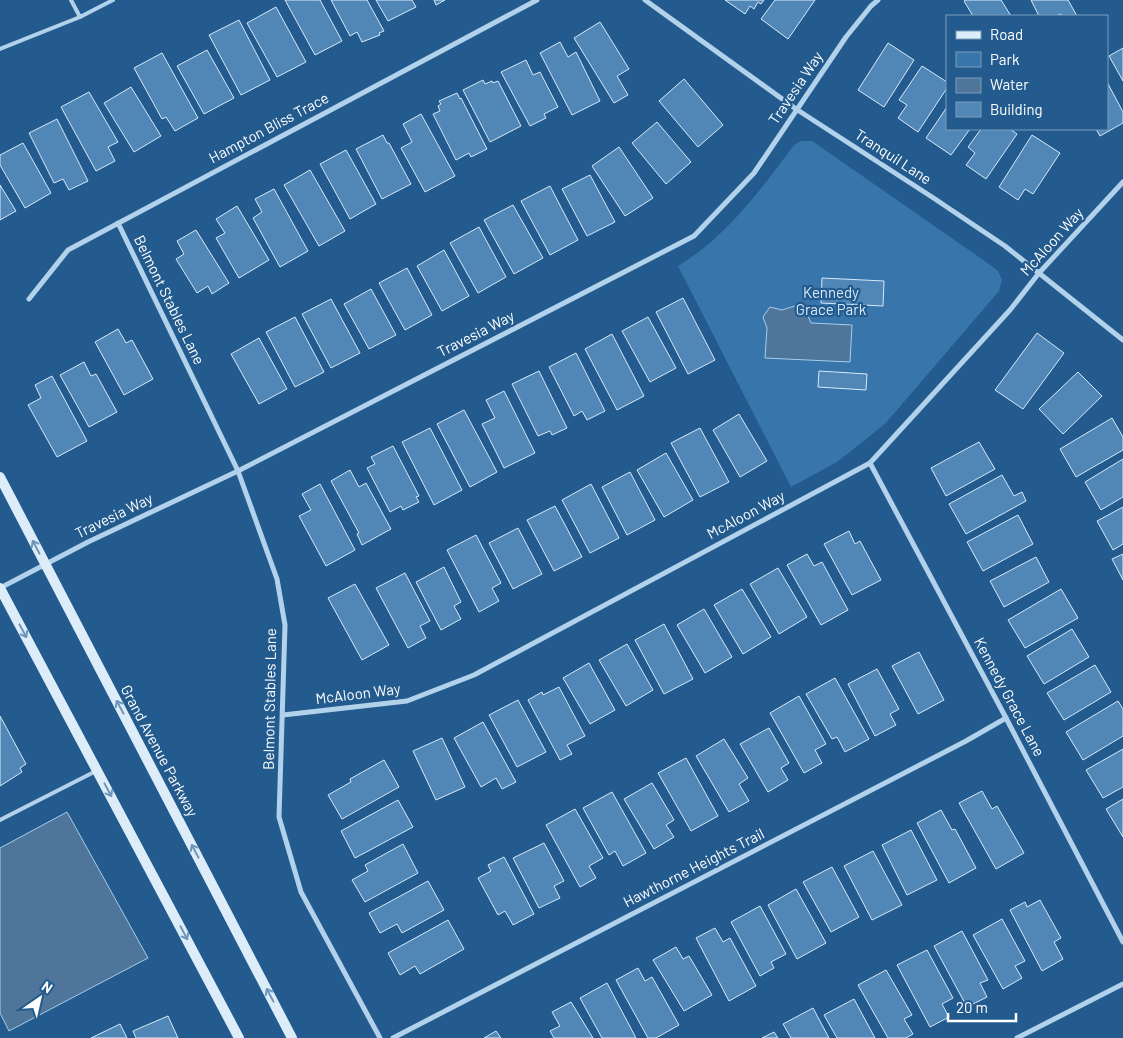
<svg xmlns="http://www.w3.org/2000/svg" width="1123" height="1038" viewBox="0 0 1123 1038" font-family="Barlow,sans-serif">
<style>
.green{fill:#3775ab}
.water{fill:#4f769a;stroke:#a6cdec}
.building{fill:#5087b7;stroke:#d7e9f9}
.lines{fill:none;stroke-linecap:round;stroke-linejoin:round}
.lane{stroke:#b2d1eb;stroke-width:4}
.street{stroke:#b2d1eb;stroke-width:5}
.secondary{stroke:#ddecf9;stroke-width:10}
.oneway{stroke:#6d95b9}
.labels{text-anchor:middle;stroke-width:4.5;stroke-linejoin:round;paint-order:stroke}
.street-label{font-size:15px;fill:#fff;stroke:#235b8e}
.park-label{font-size:15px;fill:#d7e9f9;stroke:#235b8e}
</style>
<rect width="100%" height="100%" fill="#235b8e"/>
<path class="green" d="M801,141H812L989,264L998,271L1002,280L999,291L885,424L837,462L791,487L678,266C726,237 761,189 794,145Z"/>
<g class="water">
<polygon points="798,305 804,307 811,323 852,325 850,362 765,358 767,328 763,317 770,307 782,310"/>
<polygon points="67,812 148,958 9,1031 0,1013 0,848"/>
</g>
<g class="building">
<polygon points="285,0 320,0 342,41 315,55"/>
<polygon points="331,0 367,0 384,31 379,33 380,35 362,42 357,32 350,36"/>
<polygon points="376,0 412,0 416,7 388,21"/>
<polygon points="434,0 445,0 436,5"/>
<polygon points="725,0 764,0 761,4 758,2 754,9 750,6 745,14"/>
<polygon points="775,0 815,0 788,39 761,19"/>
<polygon points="966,0 1001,0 1011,16 973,16 964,1"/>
<polygon points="1031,0 1068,0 1077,16 1062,16 1061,14 1056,16 1039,16"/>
<polygon points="276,7 306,62 277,77 247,23"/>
<polygon points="239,20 270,80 241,95 209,35"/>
<polygon points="600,22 629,69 617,76 628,95 614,103 574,38"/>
<polygon points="560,42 568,57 576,52 600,101 572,115 540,53"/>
<polygon points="888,43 914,60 884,107 858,90"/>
<polygon points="1123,48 1123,81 1109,56"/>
<polygon points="207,50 234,98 204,114 177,66"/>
<polygon points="162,53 198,118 175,131 166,117 162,119 134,68"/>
<polygon points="526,60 533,75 540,72 558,107 544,114 546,118 530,126 501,72"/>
<polygon points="922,66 947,82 947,88 918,132 898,118 907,105 899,100"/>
<polygon points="684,79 723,125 698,147 659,101"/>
<polygon points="483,80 485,84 492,81 493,83 498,81 521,126 490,142 463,90"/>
<polygon points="1107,82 1123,112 1123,123 1100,136 1096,129 1107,129"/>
<polygon points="131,87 161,136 134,152 104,103"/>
<polygon points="89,92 118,142 108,147 115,161 96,171 61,107"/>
<polygon points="457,93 460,99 461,98 487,149 471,157 469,153 456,160 433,114 440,111 438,106 441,104 439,101"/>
<polygon points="947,107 947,129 970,129 951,155 926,138"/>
<polygon points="421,114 455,176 425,192 401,148 412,142 403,124"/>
<polygon points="57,119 88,181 69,190 63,179 54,183 29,133"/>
<polygon points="657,122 691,162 666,184 632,143"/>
<polygon points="981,129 1010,129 1017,134 986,179 966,165 975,153 968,147"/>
<polygon points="383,135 387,143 389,143 411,184 382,199 356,149"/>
<polygon points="1032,135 1060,153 1033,194 1025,189 1018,200 999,187"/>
<polygon points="23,143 51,193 25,208 0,165 0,155"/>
<polygon points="619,147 653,198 625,216 592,166"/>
<polygon points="346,150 376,204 350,219 320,164"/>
<polygon points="310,170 345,231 319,246 284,185"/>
<polygon points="590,175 615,222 587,236 562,189"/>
<polygon points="0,185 16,211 0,220"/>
<polygon points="550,186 578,240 550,255 521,201"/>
<polygon points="274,189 308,251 280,267 253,218 262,212 255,199"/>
<polygon points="513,205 543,258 514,274 484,220"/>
<polygon points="237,206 269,260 239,278 216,238 225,233 216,219"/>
<polygon points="479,227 506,277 478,293 450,243"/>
<polygon points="196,230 229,283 212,294 208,286 197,293 176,259 184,254 177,241"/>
<polygon points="444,250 469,296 442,311 417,266"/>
<polygon points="407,268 432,315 405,330 379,283"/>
<polygon points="822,278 884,281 883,306 821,303"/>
<polygon points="371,289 396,335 369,349 344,304"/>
<polygon points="683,298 715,360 688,374 656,312"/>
<polygon points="331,299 360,353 331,368 302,314"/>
<polygon points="295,317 324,372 295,387 266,332"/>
<polygon points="648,317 676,368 650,382 622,331"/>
<polygon points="118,329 126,343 132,340 153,379 124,395 95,342"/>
<polygon points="1037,333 1064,353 1023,409 995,390"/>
<polygon points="612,334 644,396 617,410 585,349"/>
<polygon points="259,338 287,389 259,404 231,354"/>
<polygon points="576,353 605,411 587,420 582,411 574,416 549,367"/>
<polygon points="84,362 91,376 96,374 117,412 89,427 60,375"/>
<polygon points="539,371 567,428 552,435 550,431 538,436 512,384"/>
<polygon points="819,371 867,374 866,390 818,387"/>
<polygon points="1078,372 1102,396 1063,434 1039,409"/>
<polygon points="52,376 87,441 57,457 28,405 41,398 35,385"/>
<polygon points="504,391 535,453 504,468 482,424 495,418 486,400"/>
<polygon points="464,410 497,472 470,487 437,424"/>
<polygon points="739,414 767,461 740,477 713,430"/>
<polygon points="1112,418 1123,437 1123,450 1076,477 1060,449"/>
<polygon points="430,428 462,490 434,505 402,442"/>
<polygon points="700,428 729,482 700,497 671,443"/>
<polygon points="979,442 995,469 946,496 931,468"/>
<polygon points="393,446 419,496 416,497 419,502 403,510 401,506 390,512 367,468 375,464 371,457"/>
<polygon points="666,453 693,500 664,517 637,470"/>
<polygon points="1123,459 1123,497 1101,510 1085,482"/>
<polygon points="350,470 359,487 366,483 391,529 362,545 357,534 359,533 331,481"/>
<polygon points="630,472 655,520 627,535 602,487"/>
<polygon points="1002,475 1014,496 1022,492 1026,501 966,534 949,504"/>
<polygon points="320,484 355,550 326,566 299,516 311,510 302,494"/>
<polygon points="591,484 619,538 590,553 562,500"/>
<polygon points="555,506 582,557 554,571 527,520"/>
<polygon points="1123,507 1123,544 1113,550 1097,521"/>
<polygon points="1018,515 1033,544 983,571 967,542"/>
<polygon points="518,528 542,574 513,589 489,543"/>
<polygon points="849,531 855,544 860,541 881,580 852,595 824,544"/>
<polygon points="476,535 501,583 492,588 499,601 479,612 447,550"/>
<polygon points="807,554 814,566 822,562 848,610 821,625 787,565"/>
<polygon points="1123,554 1123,580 1112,559"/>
<polygon points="1036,557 1049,582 1004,607 990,581"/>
<polygon points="444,567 461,602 454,606 461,619 441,630 416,582"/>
<polygon points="778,568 807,617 779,634 750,584"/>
<polygon points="405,573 430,621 420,626 426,638 408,648 376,588"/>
<polygon points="355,584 389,645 362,660 328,598"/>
<polygon points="742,589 771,637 743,654 714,605"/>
<polygon points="1061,589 1078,618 1025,648 1008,620"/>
<polygon points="704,609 732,657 705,673 677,625"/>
<polygon points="664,624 693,679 664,694 635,640"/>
<polygon points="1072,629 1089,657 1044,684 1027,656"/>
<polygon points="627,644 653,690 626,706 599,660"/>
<polygon points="919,652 944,700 918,714 892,666"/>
<polygon points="589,663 615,710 590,724 563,678"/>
<polygon points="1095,665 1111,692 1064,720 1047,693"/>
<polygon points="877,669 899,709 890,714 896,725 875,736 848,684"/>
<polygon points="835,678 869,739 845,752 837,737 832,739 806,694"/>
<polygon points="559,687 585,736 567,745 572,754 560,760 528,700 542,692 543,695"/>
<polygon points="799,696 826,744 815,750 822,763 804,773 770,713"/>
<polygon points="518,700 546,752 517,767 489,715"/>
<polygon points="1118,701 1123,709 1123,736 1083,760 1066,732"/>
<polygon points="0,716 26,764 20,768 22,772 0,786"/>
<polygon points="483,722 516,782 502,789 496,778 481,787 454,738"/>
<polygon points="769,728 789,763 781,768 788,780 768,792 740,744"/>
<polygon points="442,738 465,787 436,800 413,751"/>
<polygon points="724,739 748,778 739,784 749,801 729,812 696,756"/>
<polygon points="1123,749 1123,787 1103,798 1086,770"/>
<polygon points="686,758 718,816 691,831 658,773"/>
<polygon points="384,760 399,787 342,819 328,795 351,782 350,779"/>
<polygon points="652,783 674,820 666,825 674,837 654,849 624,799"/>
<polygon points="982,791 992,809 997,806 1024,853 996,869 959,803"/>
<polygon points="612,792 646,853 623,866 615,851 609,855 583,808"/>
<polygon points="1123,799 1123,837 1106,809"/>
<polygon points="398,800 413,827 355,858 341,831"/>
<polygon points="575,809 603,858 589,866 596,878 580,887 546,825"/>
<polygon points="941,810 952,830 955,829 976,868 949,883 917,823"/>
<polygon points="911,830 937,880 907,895 882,845"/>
<polygon points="544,843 564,881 554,886 560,898 539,908 513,858"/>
<polygon points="403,844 418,873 365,902 352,880 368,871 365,865"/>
<polygon points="873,851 902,905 872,920 844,866"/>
<polygon points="504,857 534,914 513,925 505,911 498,915 478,878 491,871 488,865"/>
<polygon points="832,867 859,917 831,932 803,882"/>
<polygon points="428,881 444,910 402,933 397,924 380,933 369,913"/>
<polygon points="796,889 826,943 797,959 768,905"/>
<polygon points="1040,900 1061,938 1054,942 1063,959 1042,971 1010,910 1025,902 1027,907"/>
<polygon points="760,906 786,954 771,962 774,968 760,976 731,922"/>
<polygon points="1002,919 1025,961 1015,966 1022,978 1003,989 973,935"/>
<polygon points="448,920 464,949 420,974 415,966 400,975 388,953"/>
<polygon points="715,928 723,942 730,938 756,986 729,1001 696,938"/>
<polygon points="962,931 988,980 980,983 987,997 967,1007 934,946"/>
<polygon points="676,947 683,959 689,956 712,995 684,1011 653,960"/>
<polygon points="927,950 953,998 942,1004 949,1017 930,1027 897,965"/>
<polygon points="638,968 645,981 652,977 679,1025 656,1038 648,1038 616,980"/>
<polygon points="886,970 912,1015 904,1019 913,1034 906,1038 888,1038 858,985"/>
<polygon points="607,983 636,1038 602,1038 580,998"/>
<polygon points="854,999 875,1038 837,1038 824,1015"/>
<polygon points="571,1002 593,1038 554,1038 550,1031 560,1026 552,1012"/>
<polygon points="813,1008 829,1038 791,1038 783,1024"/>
<polygon points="168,1016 178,1038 136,1038 133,1031"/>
<polygon points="120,1024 127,1038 91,1038"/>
<polygon points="496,1031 501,1038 484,1038"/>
<polygon points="774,1032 778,1038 762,1038"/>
</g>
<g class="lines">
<g class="lane">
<polyline points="71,0 80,17"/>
<polyline points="0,49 80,17 113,0"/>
<polyline points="0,820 96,771"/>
</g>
<g class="street">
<polyline points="645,0 796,109 932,197 1005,246 1123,340"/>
<polyline points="118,223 238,471 277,579 285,625 279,817 301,892 380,1038"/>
<polyline points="29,299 68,250 537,0"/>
<polyline points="870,463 1006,718 1123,942"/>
<polyline points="0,588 88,542 238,471 694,236 754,173 846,37 871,6 878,0"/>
<polyline points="283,715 407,701 474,675 870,463 1010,310 1039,273 1123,182"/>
<polyline points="393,1038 966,741 1006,718"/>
<polyline points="1017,1038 1123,984"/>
</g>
<g class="secondary">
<polyline points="0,477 292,1038"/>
<polyline points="0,588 239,1038"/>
</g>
</g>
<defs><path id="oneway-shaft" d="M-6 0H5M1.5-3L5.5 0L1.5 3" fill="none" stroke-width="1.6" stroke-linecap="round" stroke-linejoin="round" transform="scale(1.25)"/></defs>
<g class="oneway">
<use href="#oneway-shaft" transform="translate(36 547) rotate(-118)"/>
<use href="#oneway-shaft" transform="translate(23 631) rotate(62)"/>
<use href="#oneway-shaft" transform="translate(120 707) rotate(-118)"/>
<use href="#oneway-shaft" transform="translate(108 790) rotate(62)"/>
<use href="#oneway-shaft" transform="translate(195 851) rotate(-118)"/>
<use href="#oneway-shaft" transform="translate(184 933) rotate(62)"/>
<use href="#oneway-shaft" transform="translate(270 995) rotate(-118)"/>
</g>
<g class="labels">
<g class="street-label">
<text transform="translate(796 88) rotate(-56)" y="5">Travesia Way</text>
<text transform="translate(269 128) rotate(-28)" y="5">Hampton Bliss Trace</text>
<text transform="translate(893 157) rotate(33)" y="5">Tranquil Lane</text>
<text transform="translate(1052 242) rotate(-48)" y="5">McAloon Way</text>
<text transform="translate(169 300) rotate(64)" y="5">Belmont Stables Lane</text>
<text transform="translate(476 334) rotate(-27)" y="5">Travesia Way</text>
<text transform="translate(746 515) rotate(-28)" y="5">McAloon Way</text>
<text transform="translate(114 516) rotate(-26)" y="5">Travesia Way</text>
<text transform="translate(358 694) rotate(-7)" y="5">McAloon Way</text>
<text transform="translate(1009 697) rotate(62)" y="5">Kennedy Grace Lane</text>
<text transform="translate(270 699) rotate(-89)" y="5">Belmont Stables Lane</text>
<text transform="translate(159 751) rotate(62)" y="5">Grand Avenue Parkway</text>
<text transform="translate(694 868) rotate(-27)" y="5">Hawthorne Heights Trail</text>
</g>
<g class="park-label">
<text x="831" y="298">Kennedy<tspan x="831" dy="17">Grace Park</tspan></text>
</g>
</g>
<rect x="946" y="15" width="162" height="115" fill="#235b8e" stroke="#7b9dbb"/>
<rect x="956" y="31" width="25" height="8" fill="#ddecf9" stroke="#7b9dbb"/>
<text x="990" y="40" font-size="15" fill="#ffffff">Road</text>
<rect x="956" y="52" width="25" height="15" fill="#3775ab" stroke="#7b9dbb"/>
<text x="990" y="65" font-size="15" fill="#ffffff">Park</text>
<rect x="956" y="78" width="25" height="15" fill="#4f769a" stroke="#7b9dbb"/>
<text x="990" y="90" font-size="15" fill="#ffffff">Water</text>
<rect x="956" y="102" width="25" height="15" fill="#5087b7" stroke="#7b9dbb"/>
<text x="990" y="115" font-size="15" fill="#ffffff">Building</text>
<g transform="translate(40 998) rotate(34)" stroke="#235b8e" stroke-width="4" paint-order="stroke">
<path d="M0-4L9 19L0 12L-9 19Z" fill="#ffffff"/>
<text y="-8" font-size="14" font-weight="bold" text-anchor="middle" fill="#ffffff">N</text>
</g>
<path d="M948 1013v8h68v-8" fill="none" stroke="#ffffff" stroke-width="2.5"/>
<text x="956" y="1013" font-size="15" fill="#ffffff" stroke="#235b8e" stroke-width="4" paint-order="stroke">20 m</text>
</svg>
